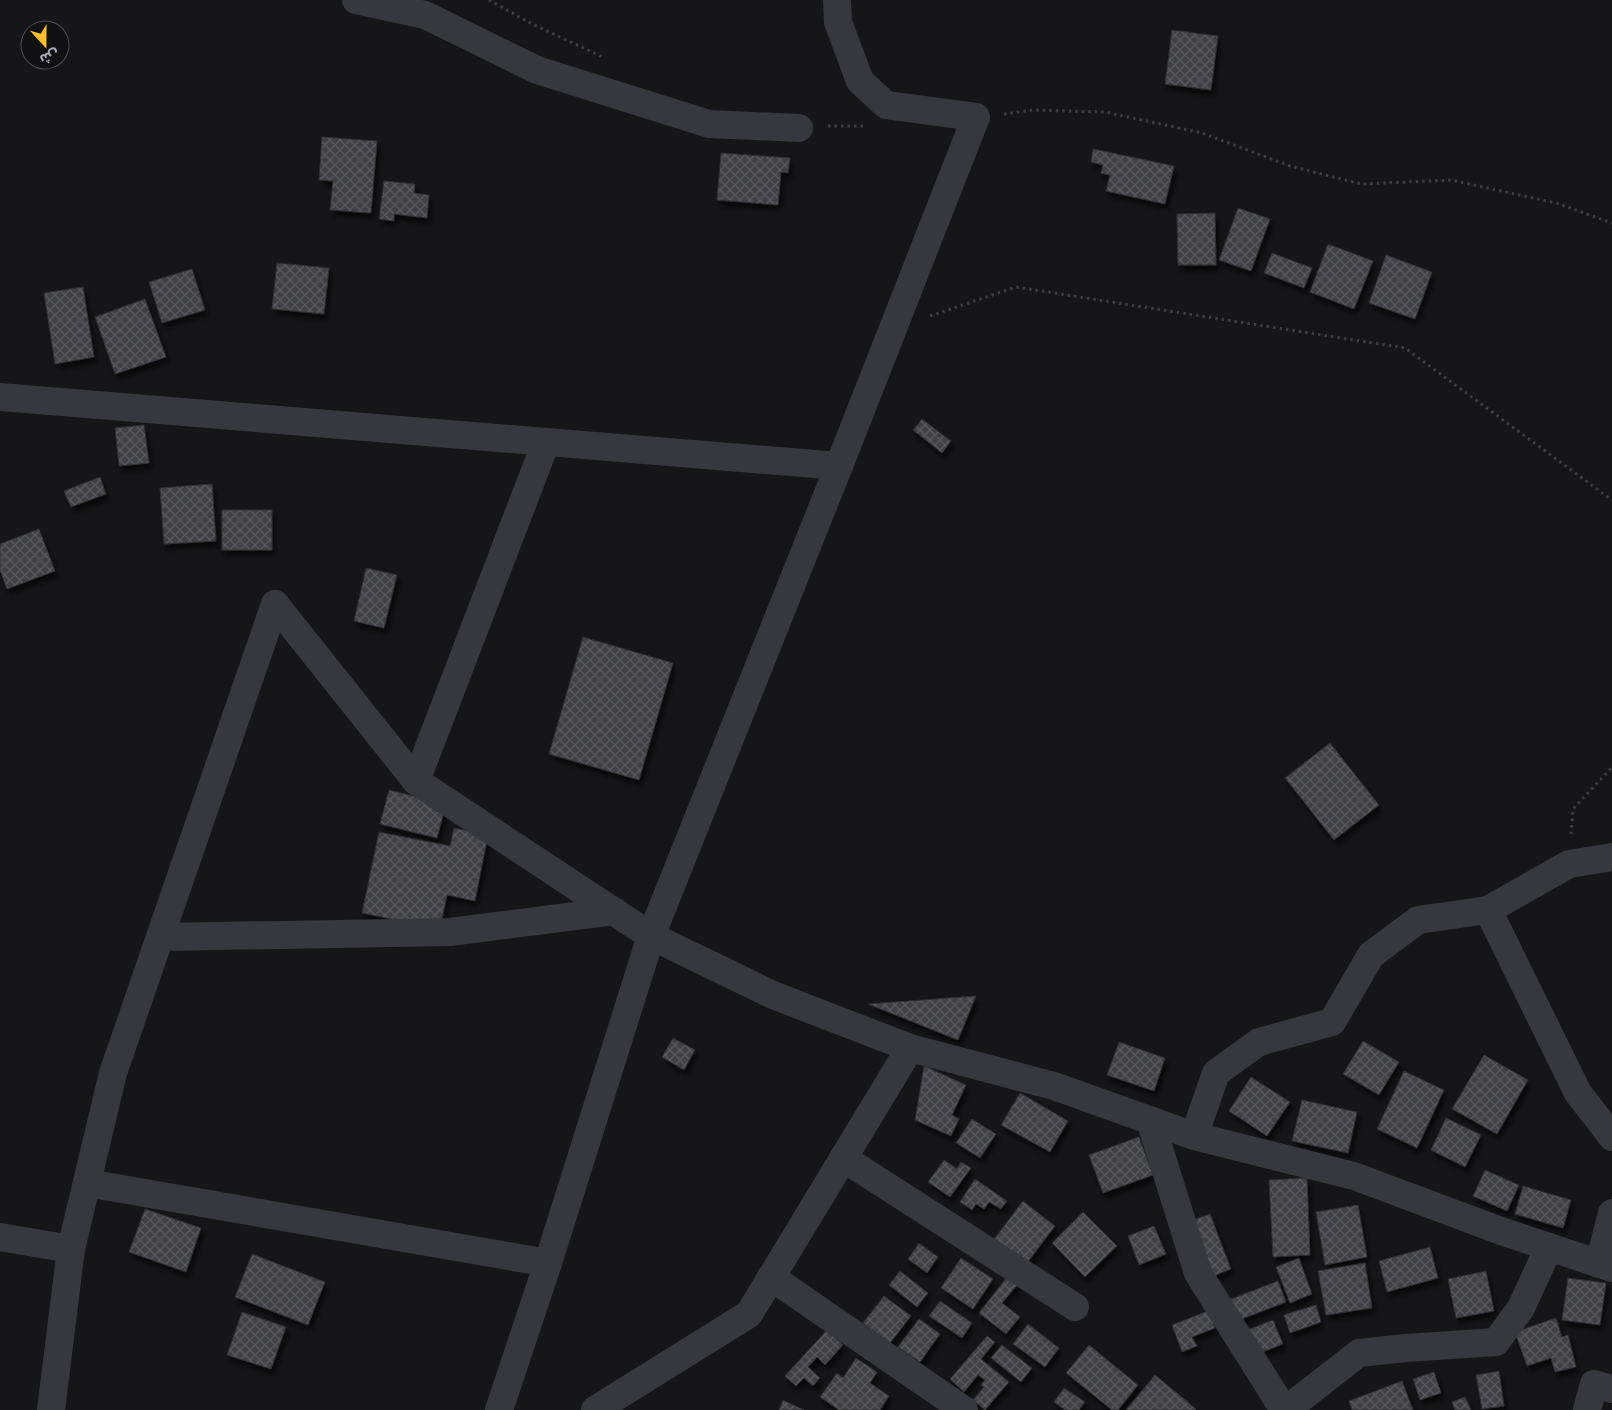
<svg xmlns="http://www.w3.org/2000/svg" width="1612" height="1410" viewBox="0 0 1612 1410" font-family="Commissioner,'Noto Sans Arabic',sans-serif">
<style>
.building{fill:url(#building-cross-hatch);stroke:#303034;filter:url(#shadow)}
.lines{fill:none;stroke-linecap:round;stroke-linejoin:round}
.path{stroke:#3d3f44;stroke-width:3;stroke-dasharray:2.5 4;stroke-linecap:butt}
.minor{stroke:#37383d;stroke-width:28}
</style>
<defs>
<pattern id="building-cross-hatch" width="8" height="8" patternUnits="userSpaceOnUse" patternTransform="scale(1.25)"><rect width="8" height="8" fill="#404145"/><path d="M0 0l8 8M0 8l8-8" fill="none" stroke="#595a5e"/></pattern>
<filter id="shadow"><feDropShadow dx="3" dy="5.5" stdDeviation="2.5" flood-color="#0009"/></filter>
</defs>
<rect width="100%" height="100%" fill="#161618"/>
<g class="building">
<polygon points="1172,30 1218,36 1211,90 1165,84"/>
<polygon points="322,137 377,141 371,213 330,210 333,181 319,180"/>
<polygon points="1093,149 1174,166 1165,204 1106,191 1110,175 1101,173 1103,165 1091,162"/>
<polygon points="721,153 790,158 788,173 781,172 778,205 717,200"/>
<polygon points="384,181 415,184 414,193 429,195 427,218 394,214 394,221 379,219"/>
<polygon points="1238,208 1270,219 1251,271 1219,260"/>
<polygon points="1215,213 1216,265 1178,265 1177,214"/>
<polygon points="1328,244 1373,261 1354,309 1310,292"/>
<polygon points="1272,253 1312,268 1304,288 1264,273"/>
<polygon points="1386,255 1432,272 1415,319 1369,303"/>
<polygon points="277,263 329,268 324,314 272,309"/>
<polygon points="192,269 205,310 162,323 149,282"/>
<polygon points="83,287 94,357 55,364 44,293"/>
<polygon points="145,299 166,357 115,374 95,317"/>
<polygon points="922,419 951,441 942,453 913,430"/>
<polygon points="144,425 149,463 119,466 115,428"/>
<polygon points="100,477 106,494 71,507 64,491"/>
<polygon points="212,484 216,541 164,544 160,488"/>
<rect x="222" y="510" width="50" height="40"/>
<polygon points="39,529 55,571 7,589 0,570 0,544"/>
<polygon points="366,568 397,575 384,628 354,621"/>
<polygon points="583,637 673,663 639,780 549,754"/>
<polygon points="1330,743 1379,805 1334,840 1285,778"/>
<polygon points="389,790 446,804 437,838 380,824"/>
<polygon points="454,828 488,835 475,901 447,895 440,929 362,913 379,832 450,846"/>
<polygon points="976,996 958,1040 868,1004"/>
<polygon points="673,1038 695,1050 684,1070 662,1057"/>
<polygon points="1363,1041 1399,1062 1379,1095 1343,1074"/>
<polygon points="1119,1042 1165,1058 1154,1091 1107,1075"/>
<polygon points="1484,1055 1528,1080 1497,1134 1452,1109"/>
<polygon points="924,1066 966,1085 952,1115 959,1119 951,1136 915,1120"/>
<polygon points="1404,1071 1444,1090 1417,1148 1377,1129"/>
<polygon points="1251,1077 1290,1102 1267,1136 1229,1111"/>
<polygon points="1020,1093 1068,1121 1050,1152 1001,1125"/>
<polygon points="1302,1100 1357,1112 1348,1153 1292,1141"/>
<polygon points="1446,1118 1481,1135 1465,1167 1431,1150"/>
<polygon points="972,1119 996,1134 980,1158 956,1143"/>
<polygon points="1139,1137 1153,1175 1103,1193 1089,1155"/>
<polygon points="944,1160 957,1169 961,1162 971,1168 950,1197 928,1182"/>
<polygon points="1485,1170 1519,1185 1507,1211 1473,1196"/>
<polygon points="1307,1178 1310,1255 1273,1257 1269,1180"/>
<polygon points="975,1179 1007,1201 1001,1209 989,1202 984,1209 976,1204 972,1210 960,1202"/>
<polygon points="1523,1186 1571,1200 1563,1228 1515,1214"/>
<polygon points="1023,1201 1055,1226 1024,1267 992,1242"/>
<polygon points="1358,1205 1367,1257 1325,1265 1316,1212"/>
<polygon points="145,1209 201,1228 186,1272 129,1252"/>
<polygon points="1083,1212 1117,1246 1085,1277 1052,1243"/>
<polygon points="1210,1214 1231,1269 1209,1278 1188,1222"/>
<polygon points="1154,1226 1166,1254 1139,1265 1128,1236"/>
<polygon points="919,1243 938,1257 927,1273 908,1259"/>
<polygon points="1430,1247 1438,1278 1387,1292 1379,1261"/>
<polygon points="252,1254 325,1282 308,1325 235,1297"/>
<polygon points="961,1258 993,1279 973,1309 941,1288"/>
<polygon points="1299,1258 1312,1294 1290,1303 1276,1267"/>
<polygon points="1365,1263 1372,1308 1326,1315 1318,1271"/>
<polygon points="900,1271 928,1293 917,1307 889,1285"/>
<polygon points="1486,1271 1494,1311 1456,1318 1448,1279"/>
<polygon points="1008,1276 1018,1284 1002,1303 1020,1317 1006,1334 979,1313"/>
<polygon points="1568,1278 1606,1283 1600,1325 1562,1320"/>
<polygon points="1278,1281 1286,1302 1234,1322 1226,1301"/>
<polygon points="884,1296 911,1316 890,1343 863,1323"/>
<polygon points="940,1301 972,1323 962,1338 929,1316"/>
<polygon points="1316,1305 1321,1322 1290,1333 1284,1315"/>
<polygon points="1208,1311 1215,1328 1192,1337 1197,1346 1182,1352 1172,1325"/>
<polygon points="242,1312 286,1327 271,1369 227,1355"/>
<polygon points="1556,1318 1562,1337 1568,1335 1576,1367 1555,1372 1551,1358 1527,1366 1515,1332"/>
<polygon points="919,1319 940,1334 920,1362 898,1347"/>
<polygon points="1273,1320 1283,1344 1255,1355 1245,1331"/>
<polygon points="1028,1324 1059,1348 1045,1367 1013,1344"/>
<polygon points="827,1330 843,1345 825,1365 817,1357 808,1367 820,1378 813,1386 804,1378 796,1386 785,1376"/>
<polygon points="987,1336 995,1342 981,1359 1009,1382 985,1410 973,1400 984,1387 981,1385 985,1380 978,1375 964,1392 950,1379"/>
<polygon points="1002,1345 1032,1368 1021,1382 991,1358"/>
<polygon points="1089,1345 1138,1385 1118,1410 1112,1410 1066,1373"/>
<polygon points="856,1358 877,1372 870,1383 889,1396 880,1410 839,1410 820,1397 837,1373 843,1378"/>
<polygon points="1499,1371 1504,1406 1482,1409 1476,1375"/>
<polygon points="1434,1372 1441,1393 1420,1400 1413,1379"/>
<polygon points="1155,1375 1196,1409 1195,1410 1126,1410"/>
<polygon points="1402,1381 1413,1410 1352,1410 1349,1401"/>
<polygon points="1064,1388 1085,1402 1079,1410 1065,1410 1054,1402"/>
<polygon points="1465,1397 1471,1410 1455,1410 1452,1402"/>
<polygon points="783,1400 804,1410 779,1410"/>
</g>
<g class="lines">
<g class="path">
<polyline points="489,0 532,24 603,57"/>
<polyline points="1004,114 1033,110 1105,112 1202,133 1290,166 1361,184 1451,180 1556,203 1612,223"/>
<polyline points="828,126 864,126"/>
<polyline points="930,316 1016,287 1405,348 1612,500"/>
<polyline points="1571,834 1573,809 1612,767"/>
</g>
<g class="minor">
<polyline points="356,0 425,15 537,70 709,124 799,128"/>
<polyline points="0,397 839,466"/>
<polyline points="275,604 416,781 651,936 773,995 910,1048 1054,1086 1194,1136 1354,1176 1501,1231 1612,1268"/>
<polyline points="416,781 546,442"/>
<polyline points="1488,910 1578,1093 1612,1137"/>
<polyline points="160,937 450,932 614,911"/>
<polyline points="1150,1120 1198,1273 1284,1410"/>
<polyline points="1194,1136 1216,1073 1259,1042 1332,1022 1371,955 1418,920 1488,910 1569,864 1612,857"/>
<polyline points="843,1158 1075,1307"/>
<polyline points="87,1183 548,1263"/>
<polyline points="0,1237 71,1249"/>
<polyline points="1599,1264 1612,1213"/>
<polyline points="771,1277 964,1410"/>
<polyline points="51,1410 71,1249 113,1073 275,604"/>
<polyline points="499,1410 548,1263 651,936 839,466 976,117 886,105 860,81 838,22 837,0"/>
<polyline points="595,1410 749,1314 910,1048"/>
<polyline points="1286,1410 1359,1353 1406,1348 1496,1342 1521,1308 1549,1247"/>
<polyline points="1587,1410 1594,1384 1612,1389"/>
</g>
</g>
<g transform="translate(45 45) rotate(159)"><circle r="24" fill="#111113" stroke="#4d4f55"/>
<path d="M0-4L9 19L0 12L-9 19Z" fill="#f8be2e"/>
<text y="-8" font-size="14" font-weight="bold" text-anchor="middle" fill="#a8acb9">ش</text>
</g>
</svg>
